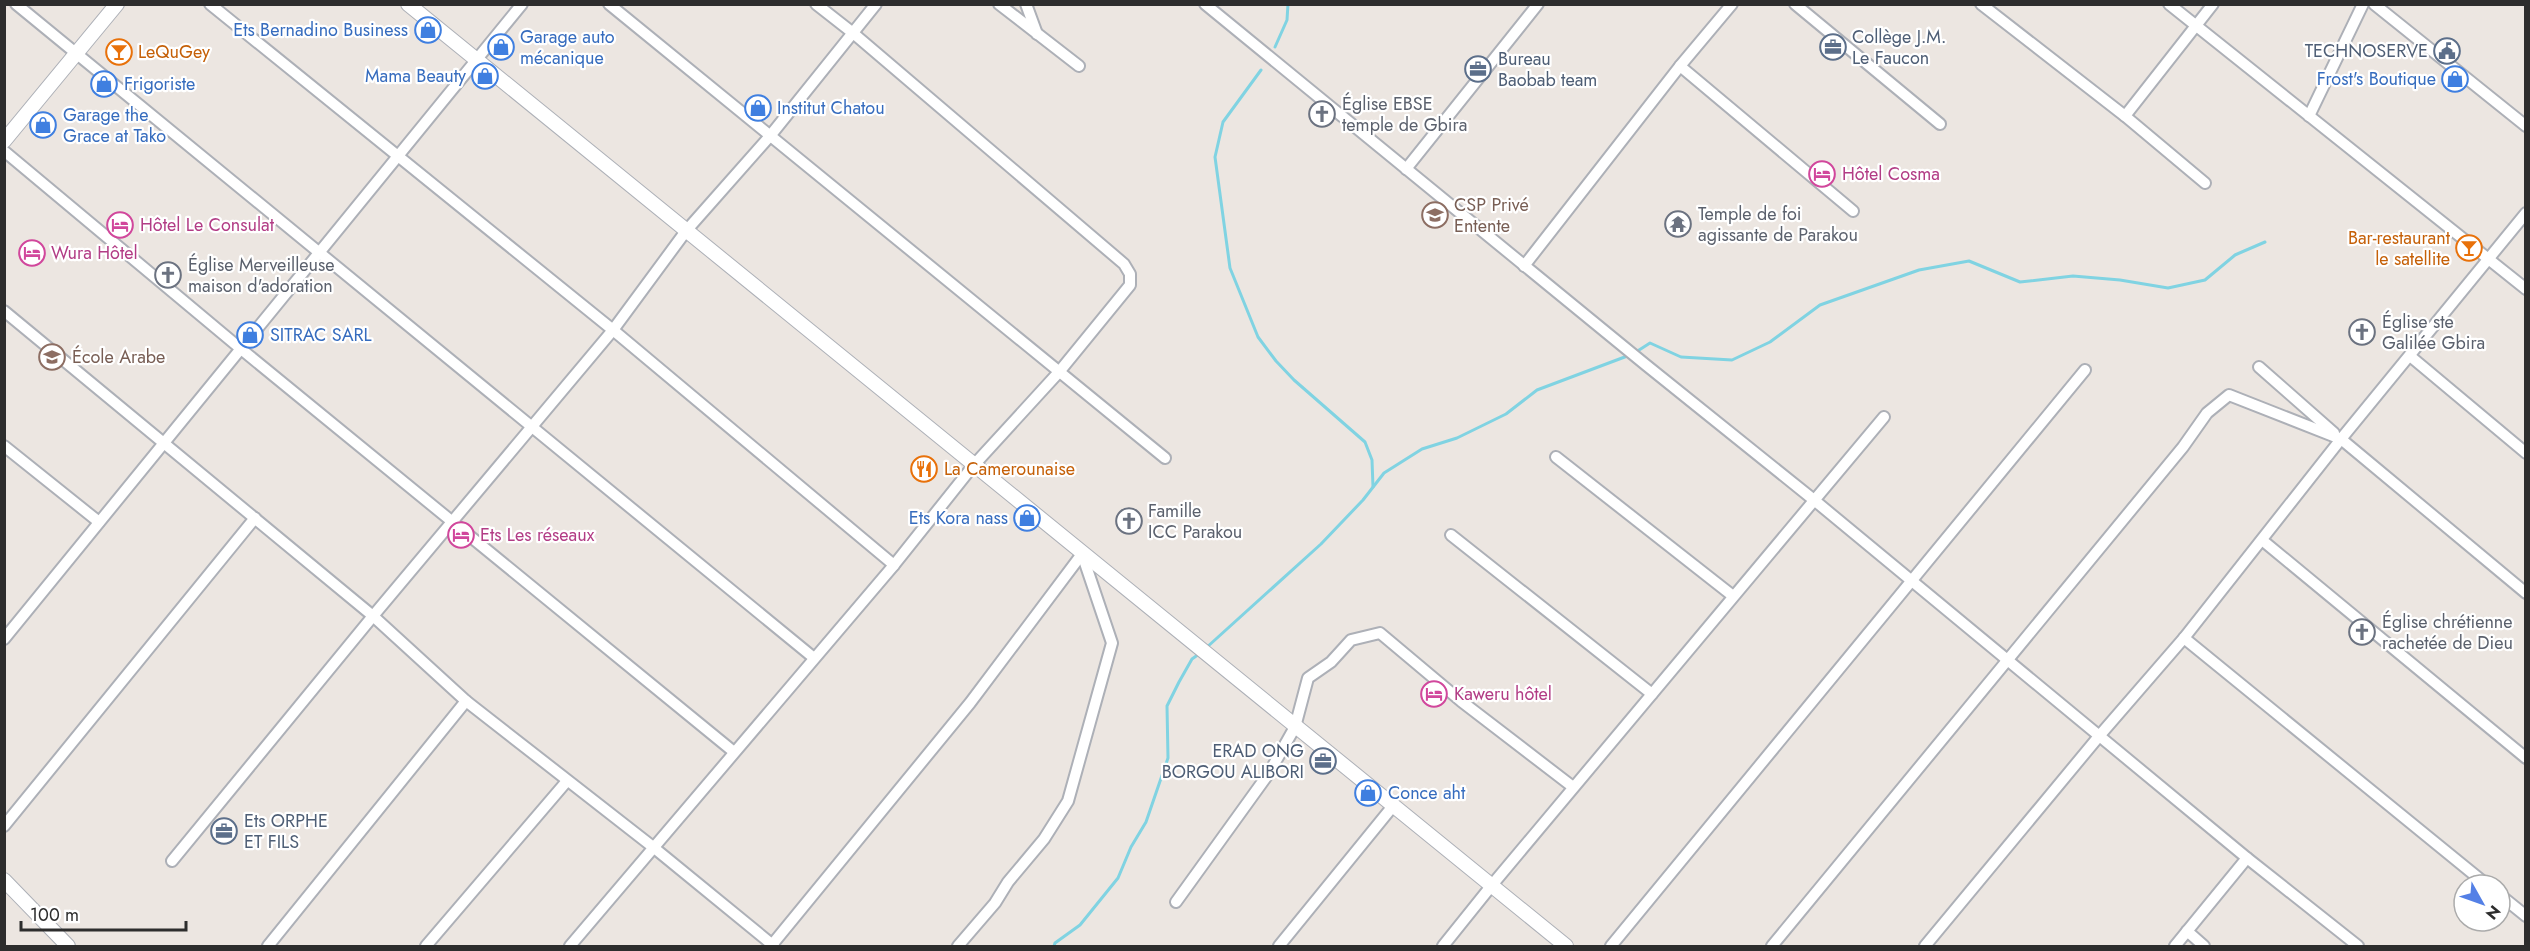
<svg xmlns="http://www.w3.org/2000/svg" width="2530" height="951" viewBox="0 0 2530 951" font-family="Jost,sans-serif">
<style>
.lines{fill:none;stroke-linecap:round;stroke-linejoin:round}
.stream{stroke:#80d3e2;stroke-width:3}
.street-casing{stroke:#adb0b7;stroke-width:14}
.secondary-casing{stroke:#adb0b7;stroke-width:16}
.street{stroke:#fff;stroke-width:10}
.secondary{stroke:#fff;stroke-width:14}
.labels{text-anchor:middle;stroke-width:4.5;stroke-linejoin:round;paint-order:stroke}
.shop-label{font-size:18px;fill:#366cbe;stroke:#fff;text-anchor:start}
.service-label{font-size:18px;fill:#4e5e75;stroke:#fff;text-anchor:start}
.food-label{font-size:18px;fill:#c56008;stroke:#fff;text-anchor:start}
.worship-label{font-size:18px;fill:#5b616d;stroke:#fff;text-anchor:start}
.hotel-label{font-size:18px;fill:#b23c85;stroke:#fff;text-anchor:start}
.education-label{font-size:18px;fill:#785e54;stroke:#fff;text-anchor:start}
</style>
<rect width="100%" height="100%" fill="#ece6e1"/>
<g class="lines">
<g class="stream">
<polyline points="1275,47 1287,20 1288,4"/>
<polyline points="1261,70 1223,122 1215,157 1230,268 1258,337 1276,361 1294,380 1365,442 1372,460 1373,487"/>
<polyline points="1636,352 1650,343 1681,357 1732,360 1770,342 1820,305 1919,270 1969,261 2020,282 2073,276 2120,280 2168,288 2205,280 2235,255 2265,242"/>
<polyline points="1206,648 1321,544 1363,500 1384,473 1422,449 1457,438 1506,414 1537,390 1630,355"/>
<polyline points="1054,946 1055,943 1080,925 1118,878 1131,847 1146,822 1168,758 1167,706 1179,682 1192,659 1199,654"/>
</g>
<g class="street-casing">
<g id="street">
<polyline points="16,4 814,658"/>
<polyline points="210,4 613,330 894,565"/>
<polyline points="609,4 1165,458"/>
<polyline points="999,4 1079,66"/>
<polyline points="1026,4 1037,34"/>
<polyline points="1205,4 1646,365 1814,500 2247,858 2358,946"/>
<polyline points="1795,4 1940,124"/>
<polyline points="1981,4 2125,116 2205,183"/>
<polyline points="2169,4 2526,289"/>
<polyline points="2374,4 2526,126"/>
<polyline points="1680,66 1853,211"/>
<polyline points="2125,116 2213,4"/>
<polyline points="2309,116 2363,4"/>
<polyline points="4,151 241,349 734,752"/>
<polyline points="1406,169 1538,4"/>
<polyline points="2526,213 2341,439 2526,593"/>
<polyline points="1524,266 1680,66 1732,4"/>
<polyline points="4,311 373,616 466,701 653,847 774,946"/>
<polyline points="2410,356 2526,453"/>
<polyline points="2259,367 2334,433"/>
<polyline points="4,446 99,522"/>
<polyline points="1556,457 1733,596"/>
<polyline points="1451,535 1652,694"/>
<polyline points="2262,540 2526,758"/>
<polyline points="2184,638 2487,885"/>
<polyline points="4,639 522,4"/>
<polyline points="4,826 255,518"/>
<polyline points="172,861 373,616 613,330 686,231 770,136 876,4"/>
<polyline points="2500,895 2526,916"/>
<polyline points="1176,902 1269,773 1295,727 1308,678 1331,662 1351,640 1380,633 1461,701 1573,787"/>
<polyline points="2187,931 2204,946"/>
<polyline points="268,946 466,701"/>
<polyline points="426,946 567,781"/>
<polyline points="570,946 894,565 973,466 1059,372 1130,285 1130,274 1124,264 853,33 816,4"/>
<polyline points="771,946 970,703 1082,554"/>
<polyline points="958,946 995,903 1008,882 1044,839 1068,801 1112,643 1082,554"/>
<polyline points="1279,946 1393,806"/>
<polyline points="1443,946 1492,885 1884,417"/>
<polyline points="1611,946 2085,370"/>
<polyline points="1772,946 2183,447 2207,413 2229,395 2341,439"/>
<polyline points="1925,946 2100,735 2184,638 2341,439"/>
<polyline points="2175,946 2247,858"/>
</g>
</g>
<g class="secondary-casing">
<g id="secondary">
<polyline points="408,4 1566,946"/>
<polyline points="4,141 117,4"/>
<polyline points="4,880 68,946"/>
</g>
</g>
<use href="#street" class="street"/>
<use href="#secondary" class="secondary"/>
</g>
<defs>
<g id="shop-ring" transform="scale(1.35)"><circle r="9.5" fill="#fff" stroke="#3f7fe0" stroke-width="1.5"/><path d="M-5-2.5h2.3a2.7 3.5 0 0 1 5.4 0H5L5.5 6h-11ZM-1.5-2.5h3a1.5 2.3 0 0 0-3 0Z" fill="#3f7fe0"/></g>
<g id="office-ring" transform="scale(1.35)"><circle r="9.5" fill="#fff" stroke="#5c6f8a" stroke-width="1.5"/><path d="M-6-3h4V-5.5h4V-3h4V5H-6ZM-1-4.5V-3h2v-1.5ZM-6 0V1H6V0Z" fill="#5c6f8a"/></g>
<g id="civic-ring" transform="scale(1.35)"><circle r="9.5" fill="#fff" stroke="#5c6f8a" stroke-width="1.5"/><path d="M-.6-6.5H3V-4.5H.6V-3L4-1V1h2V6H-6V1h2V-1L-.6-3ZM-1.2 2.5V6h2.4V2.5Z" fill="#5c6f8a"/></g>
<g id="bar-ring" transform="scale(1.35)"><circle r="9.5" fill="#fff" stroke="#e8710a" stroke-width="1.5"/><path d="M-6-5H6L.8 .8V4.5H3.5V6h-7V4.5H-.8V.8Z" fill="#e8710a"/></g>
<g id="church-ring" transform="scale(1.35)"><circle r="9.5" fill="#fff" stroke="#6b7280" stroke-width="1.5"/><path d="M-1.2-6h2.4v3.5h3.3v2.4h-3.3V6h-2.4V-.1h-3.3v-2.4h3.3Z" fill="#6b7280"/></g>
<g id="hotel-ring" transform="scale(1.35)"><circle r="9.5" fill="#fff" stroke="#d1479c" stroke-width="1.5"/><path d="M-6-4.5h1.5V1H6V5H4.5V3h-9V5H-6ZM-4 0a1.8 1.8 0 1 1 3.6 0ZM.5 0V-2.5h3Q6-2.5 6 0Z" fill="#d1479c"/></g>
<g id="school-ring" transform="scale(1.35)"><circle r="9.5" fill="#fff" stroke="#8d6e63" stroke-width="1.5"/><path d="M0-5L7-2L0 1L-7-2ZM-4 1L0 2.5L4 1V4Q0 6-4 4Z" fill="#8d6e63"/></g>
<g id="temple-ring" transform="scale(1.35)"><circle r="9.5" fill="#fff" stroke="#6b7280" stroke-width="1.5"/><path d="M0-6L5-2H3V0L6.5 2.5H4V6H1.5V3h-3V6H-4V2.5H-6.5L-3 0V-2H-5Z" fill="#6b7280"/></g>
<g id="restaurant-ring" transform="scale(1.35)"><circle r="9.5" fill="#fff" stroke="#e8710a" stroke-width="1.5"/><path d="M-5-6h1v4h1v-4h1v4h1v-4h1v5L-1.5 .5V6h-2V.5L-5-1ZM5-6V6H3V1.5H1.5Q1.5-4 5-6Z" fill="#e8710a"/></g>
</defs>
<g fill-rule="evenodd">
<use href="#shop-ring" x="428" y="30"/>
<use href="#shop-ring" x="501" y="47"/>
<use href="#office-ring" x="1833" y="47"/>
<use href="#civic-ring" x="2447" y="51"/>
<use href="#bar-ring" x="119" y="52"/>
<use href="#office-ring" x="1478" y="69"/>
<use href="#shop-ring" x="485" y="76"/>
<use href="#shop-ring" x="2455" y="79"/>
<use href="#shop-ring" x="104" y="84"/>
<use href="#shop-ring" x="758" y="108"/>
<use href="#church-ring" x="1322" y="114"/>
<use href="#shop-ring" x="43" y="125"/>
<use href="#hotel-ring" x="1822" y="174"/>
<use href="#school-ring" x="1435" y="215"/>
<use href="#temple-ring" x="1678" y="224"/>
<use href="#hotel-ring" x="120" y="225"/>
<use href="#bar-ring" x="2469" y="248"/>
<use href="#hotel-ring" x="32" y="253"/>
<use href="#church-ring" x="168" y="275"/>
<use href="#church-ring" x="2362" y="332"/>
<use href="#shop-ring" x="250" y="335"/>
<use href="#school-ring" x="52" y="357"/>
<use href="#restaurant-ring" x="924" y="469"/>
<use href="#shop-ring" x="1027" y="518"/>
<use href="#church-ring" x="1129" y="521"/>
<use href="#hotel-ring" x="461" y="535"/>
<use href="#church-ring" x="2362" y="632"/>
<use href="#hotel-ring" x="1434" y="694"/>
<use href="#office-ring" x="1323" y="761"/>
<use href="#shop-ring" x="1368" y="793"/>
<use href="#office-ring" x="224" y="831"/>
</g>
<g class="labels">
<g class="shop-label">
<text x="408" y="36" text-anchor="end">Ets Bernadino Business</text>
<text x="520" y="43">Garage auto<tspan x="520" dy="21">mécanique</tspan></text>
<text x="466" y="82" text-anchor="end">Mama Beauty</text>
<text x="2436" y="85" text-anchor="end">Frost's Boutique</text>
<text x="124" y="90">Frigoriste</text>
<text x="777" y="114">Institut Chatou</text>
<text x="63" y="121">Garage the<tspan x="63" dy="21">Grace at Tako</tspan></text>
<text x="270" y="341">SITRAC SARL</text>
<text x="1008" y="524" text-anchor="end">Ets Kora nass</text>
<text x="1388" y="799">Conce aht</text>
</g>
<g class="service-label">
<text x="1852" y="43">Collège J.M.<tspan x="1852" dy="21">Le Faucon</tspan></text>
<text x="2428" y="57" text-anchor="end">TECHNOSERVE</text>
<text x="1498" y="65">Bureau<tspan x="1498" dy="21">Baobab team</tspan></text>
<text x="1304" y="757" text-anchor="end">ERAD ONG<tspan x="1304" dy="21">BORGOU ALIBORI</tspan></text>
<text x="244" y="827">Ets ORPHE<tspan x="244" dy="21">ET FILS</tspan></text>
</g>
<g class="food-label">
<text x="138" y="58">LeQuGey</text>
<text x="2450" y="244" text-anchor="end">Bar-restaurant<tspan x="2450" dy="21">le satellite</tspan></text>
<text x="944" y="475">La Camerounaise</text>
</g>
<g class="worship-label">
<text x="1342" y="110">Église EBSE<tspan x="1342" dy="21">temple de Gbira</tspan></text>
<text x="1698" y="220">Temple de foi<tspan x="1698" dy="21">agissante de Parakou</tspan></text>
<text x="188" y="271">Église Merveilleuse<tspan x="188" dy="21">maison d'adoration</tspan></text>
<text x="2382" y="328">Église ste<tspan x="2382" dy="21">Galilée Gbira</tspan></text>
<text x="1148" y="517">Famille<tspan x="1148" dy="21">ICC Parakou</tspan></text>
<text x="2382" y="628">Église chrétienne<tspan x="2382" dy="21">rachetée de Dieu</tspan></text>
</g>
<g class="hotel-label">
<text x="1842" y="180">Hôtel Cosma</text>
<text x="140" y="231">Hôtel Le Consulat</text>
<text x="51" y="259">Wura Hôtel</text>
<text x="480" y="541">Ets Les réseaux</text>
<text x="1454" y="700">Kaweru hôtel</text>
</g>
<g class="education-label">
<text x="1454" y="211">CSP Privé<tspan x="1454" dy="21">Entente</tspan></text>
<text x="72" y="363">École Arabe</text>
</g>
</g>
<rect width="2530" height="951" fill="none" stroke="#2d2d2d" stroke-width="12"/>
<g transform="translate(2482 903) rotate(130)"><circle r="28" fill="#ffffff" stroke="#ababab" stroke-width="1.5"/>
<path d="M0-4.5L10 22L0 15L-10 22Z" fill="#5480e6"/>
<text y="-9" font-size="16" font-weight="bold" text-anchor="middle" fill="#2d2d2d">N</text>
</g>
<path d="M21 921v9h165v-9" fill="none" stroke="#2d2d2d" stroke-width="3"/>
<text x="30" y="921" font-size="18" fill="#2d2d2d" stroke="#ffffff" stroke-width="4.5" paint-order="stroke">100 m</text>
</svg>
